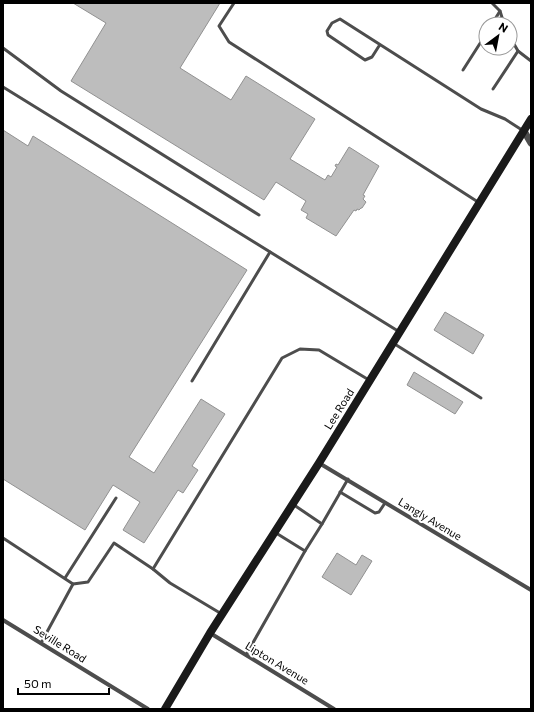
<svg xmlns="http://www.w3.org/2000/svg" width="534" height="712" viewBox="0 0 534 712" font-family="Commissioner,sans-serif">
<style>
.building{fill:#bdbdbd;stroke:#919191}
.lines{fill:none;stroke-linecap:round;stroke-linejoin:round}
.service{stroke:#4d4d4d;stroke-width:3}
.minor{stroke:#4d4d4d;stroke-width:4}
.tertiary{stroke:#4d4d4d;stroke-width:7}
.secondary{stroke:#1a1a1a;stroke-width:8}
.labels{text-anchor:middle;stroke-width:4;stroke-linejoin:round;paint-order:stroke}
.street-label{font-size:11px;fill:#000;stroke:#fff}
</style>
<rect width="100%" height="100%" fill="#fff"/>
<g class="building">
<polygon points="73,3 220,3 180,68 231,100 246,76 315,119 290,159 325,180 328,175 331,177 337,167 335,166 336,164 338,165 349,147 379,166 363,195 365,196 363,199 366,202 362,208 361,208 359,210 357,209 356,211 354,210 336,236 306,218 308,214 301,210 306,201 276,182 264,200 71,81 106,23"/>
<polygon points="3,130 28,146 33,136 247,270 129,457 154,473 201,399 225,414 192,466 198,470 183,493 178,490 144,543 123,530 140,502 113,485 85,530 3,479"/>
<polygon points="445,312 484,335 473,354 434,330"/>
<polygon points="414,372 463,402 455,414 407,385"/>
<polygon points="337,553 356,565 362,555 372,561 351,595 322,577"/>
</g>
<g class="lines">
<g class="service">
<polyline points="234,3 219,26 229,42 478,202"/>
<polyline points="492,3 500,11 504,24"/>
<polyline points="492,24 500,11"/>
<polyline points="510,37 518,51 531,61"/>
<polyline points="379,46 372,57 365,60 328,35 327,31 332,23 340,19 481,109 505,119 522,130"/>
<polyline points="3,48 61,91 259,215"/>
<polyline points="463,70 486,34"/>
<polyline points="3,87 398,331"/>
<polyline points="493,89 518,51"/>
<polyline points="393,343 481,398"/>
<polyline points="192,381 270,252"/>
<polyline points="340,492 375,513 379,512 385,503"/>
<polyline points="294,505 322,524"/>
<polyline points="276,533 305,551 322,524 348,479"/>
<polyline points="3,538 73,584 41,643"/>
<polyline points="65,578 116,498"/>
<polyline points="73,584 88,582 114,543 153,569"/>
<polyline points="220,613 170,583 153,569 282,358 300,349 319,350 369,380"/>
<polyline points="246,655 305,551"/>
</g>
<g class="minor">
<polyline points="319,463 531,590"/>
<polyline points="3,620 148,709"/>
<polyline points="210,633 334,709"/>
</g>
<polyline class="tertiary" points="524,131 531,143"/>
<polyline class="secondary" points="165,709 210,633 319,463 531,119"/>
</g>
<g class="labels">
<g class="street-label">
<text transform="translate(339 409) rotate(-58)" y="4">Lee Road</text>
<text transform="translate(430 519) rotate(31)" y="4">Langly Avenue</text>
<text transform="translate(60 644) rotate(32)" y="4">Seville Road</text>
<text transform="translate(277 663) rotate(31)" y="4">Lipton Avenue</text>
</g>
</g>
<rect width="534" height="712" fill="none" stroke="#000000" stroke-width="8"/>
<g transform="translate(498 36) rotate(32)"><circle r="19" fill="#ffffff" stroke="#999999"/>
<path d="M0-3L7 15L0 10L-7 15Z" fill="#000000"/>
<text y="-6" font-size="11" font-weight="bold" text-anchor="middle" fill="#000000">N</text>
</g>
<path d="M18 688v6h91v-6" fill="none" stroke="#000000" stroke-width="2"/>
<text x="24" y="688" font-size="12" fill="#000000" stroke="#ffffff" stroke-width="3" paint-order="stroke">50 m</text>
</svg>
